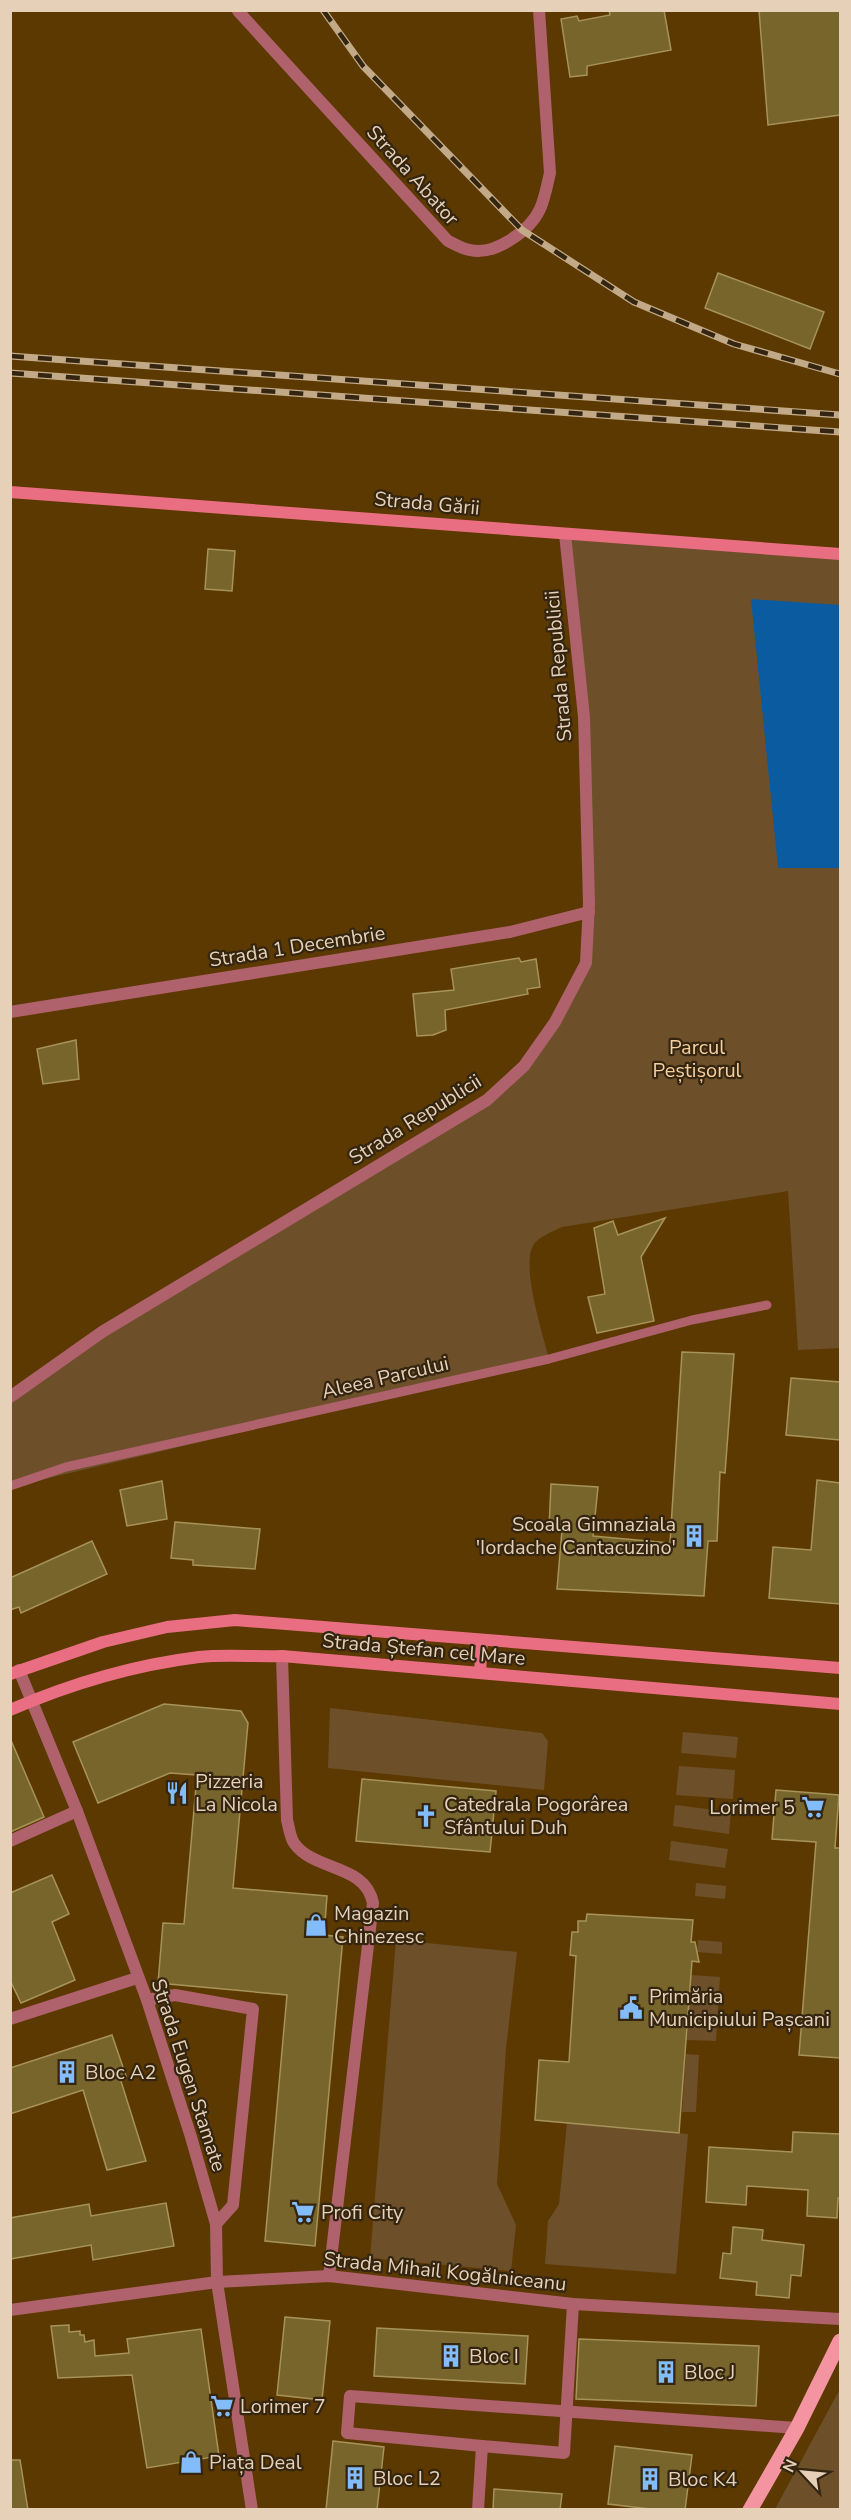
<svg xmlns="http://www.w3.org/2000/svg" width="851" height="2520" viewBox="0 0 851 2520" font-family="'Nunito Sans',sans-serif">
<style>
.green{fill:#6d502a}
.water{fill:#0b5ba1}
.building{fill:#77652b;stroke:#a69359;stroke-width:1.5}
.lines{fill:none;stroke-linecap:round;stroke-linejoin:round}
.lane{stroke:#af616c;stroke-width:9}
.street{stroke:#af616c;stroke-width:12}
.secondary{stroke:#ea6e82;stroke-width:12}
.primary{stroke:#f494a1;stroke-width:15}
.rail-casing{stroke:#c2aa89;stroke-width:7}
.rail{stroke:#342511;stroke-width:4.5;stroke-dasharray:14;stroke-linecap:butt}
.labels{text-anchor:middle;stroke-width:4.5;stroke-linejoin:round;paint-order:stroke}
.street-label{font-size:20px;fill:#e6d1b8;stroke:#342511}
.park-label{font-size:20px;fill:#f8cf9e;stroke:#342511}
.poi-label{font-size:20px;fill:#e6d1b8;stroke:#342511;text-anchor:start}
</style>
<rect width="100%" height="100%" fill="#5c3901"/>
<g class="green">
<path d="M565,534L840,554V1348L798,1350L788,1191L562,1227C554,1231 540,1236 534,1244C520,1265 543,1334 549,1359L11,1487L10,1397L102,1332L487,1100L524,1065L586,963L584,717Z"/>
<polygon points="330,1708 542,1733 548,1741 544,1790 328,1768"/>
<polygon points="683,1732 738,1737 736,1758 681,1753"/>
<polygon points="679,1766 735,1770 733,1799 676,1795"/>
<polygon points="675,1805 731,1812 729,1834 673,1826"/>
<polygon points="671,1841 728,1849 725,1868 669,1860"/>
<polygon points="696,1883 726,1886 725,1899 695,1896"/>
<polygon points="396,1940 517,1952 506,2049 497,2184 516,2225 511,2271 370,2258"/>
<polygon points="698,1940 722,1942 722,1954 697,1952"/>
<polygon points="691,1975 720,1977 716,2041 687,2040"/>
<polygon points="686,2054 699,2055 696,2112 682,2112"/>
<polygon points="567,2123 688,2134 676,2274 545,2264 548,2221 559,2204"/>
<polygon points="840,2389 840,2509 775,2509"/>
</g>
<polygon class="water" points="751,599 840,605 840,868 778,868"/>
<g class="building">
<polygon points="609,10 664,10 671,50 587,66 587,75 570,77 561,19 577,16 579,21 610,15"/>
<polygon points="759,10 840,10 840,115 768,125"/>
<polygon points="718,273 824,312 810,349 705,308"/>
<polygon points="208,549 235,551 232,591 205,589"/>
<polygon points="519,958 521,962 536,959 540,987 527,989 528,994 445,1010 446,1030 433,1035 417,1036 413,994 454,990 451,969"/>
<polygon points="76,1040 79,1079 43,1084 37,1049"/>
<polygon points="665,1218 641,1257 654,1321 597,1333 588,1297 605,1294 594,1228 613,1221 618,1235"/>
<polygon points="682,1352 734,1354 725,1473 720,1472 717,1541 708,1541 704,1596 557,1589 562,1530 549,1528 551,1484 598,1487 593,1536 670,1543"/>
<polygon points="791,1378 840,1382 840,1440 786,1435"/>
<polygon points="817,1480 840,1483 840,1604 769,1598 773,1547 811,1550"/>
<polygon points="162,1481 167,1519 127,1526 120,1490"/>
<polygon points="175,1522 260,1529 255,1569 193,1565 193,1560 171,1558"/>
<polygon points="92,1541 107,1574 21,1613 19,1607 10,1610 10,1578"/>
<polygon points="164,1704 241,1711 248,1723 233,1888 327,1896 324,1935 343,1937 315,2246 265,2241 287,1995 158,1983 163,1923 184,1924 197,1775 170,1773 98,1803 73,1742"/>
<polygon points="10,1738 44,1817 10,1832"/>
<polygon points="362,1779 496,1791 490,1852 356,1841"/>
<polygon points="776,1790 839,1795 835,1848 840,1848 840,2058 799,2055 816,1842 772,1839"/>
<polygon points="52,1875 69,1914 52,1922 75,1980 21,2003 10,1980 10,1893"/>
<polygon points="587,1914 693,1920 691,1942 695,1942 699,1962 692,1961 679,2133 535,2120 539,2060 569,2062 576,1956 570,1955 572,1932 578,1932 578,1921 586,1921"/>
<polygon points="112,2035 126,2076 120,2078 146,2161 107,2170 83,2090 10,2114 10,2068"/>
<polygon points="793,2132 840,2134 840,2198 838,2198 837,2218 807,2216 808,2190 747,2186 746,2205 706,2202 709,2147 792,2152"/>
<polygon points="166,2203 174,2246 93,2260 91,2245 10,2259 10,2218 89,2204 91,2216"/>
<polygon points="733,2227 763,2230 762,2240 804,2245 801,2276 791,2275 789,2298 756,2295 757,2282 720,2278 723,2253 731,2254"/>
<polygon points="285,2317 330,2321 322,2400 277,2395"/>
<polygon points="69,2325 69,2332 80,2331 80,2335 84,2335 85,2342 94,2340 95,2356 129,2353 127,2339 201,2329 219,2456 147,2468 132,2375 58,2378 51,2326"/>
<polygon points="377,2328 528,2336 525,2384 374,2376"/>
<polygon points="579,2339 759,2346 756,2406 576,2399"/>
<polygon points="333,2441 384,2447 377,2510 326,2510"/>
<polygon points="615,2446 692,2455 685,2510 659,2510 608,2504"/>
<polygon points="10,2460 20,2460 28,2510 10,2510"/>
<polygon points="494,2489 562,2494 560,2510 493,2510"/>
</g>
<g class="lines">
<polyline class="lane" points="10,1486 66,1467 549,1359 692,1320 767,1305"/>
<g class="street">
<path d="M238,11L448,241C455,244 462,249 470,250C494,256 530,231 540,209C545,198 547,185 550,173L539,10"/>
<polyline points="10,1012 510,932 589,912"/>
<polyline points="10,1397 102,1332 487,1100 524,1066 555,1022 586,963 589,903 584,717 565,534"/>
<path d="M282,1656L287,1820C289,1827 290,1837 294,1843C314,1872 365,1863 373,1903L329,2276"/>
<polyline points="19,1670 77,1811 147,2000 191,2137 216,2224 217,2282 252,2510"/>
<polyline points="10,1841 77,1811"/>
<polyline points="147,2000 175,1995 253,2009 233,2205 216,2224"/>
<polyline points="10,2019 137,1978"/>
<polyline points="10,2310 217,2282 329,2276 573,2304 840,2319"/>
<polyline points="482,2446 347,2433 350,2396 797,2428"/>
<polyline points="478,2510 482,2446 564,2453 573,2304"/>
</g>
<g class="secondary">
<polyline points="10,492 840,554"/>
<polyline points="480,1673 482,1640"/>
<polyline points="10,1674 103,1642 167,1627 235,1620 840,1668"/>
<path d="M10,1710C70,1684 134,1665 199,1657C226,1654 255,1657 282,1656L840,1704"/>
</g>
<polyline class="primary" points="750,2510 797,2428 840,2341"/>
<g class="rail-casing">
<g id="rail">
<polyline points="323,10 363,66 522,230 634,302 734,344 840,374"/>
<polyline points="10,356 840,415"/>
<polyline points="10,373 840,432"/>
</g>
</g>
<use href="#rail" class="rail"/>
</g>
<defs>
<g id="building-bare" transform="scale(1.8)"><path d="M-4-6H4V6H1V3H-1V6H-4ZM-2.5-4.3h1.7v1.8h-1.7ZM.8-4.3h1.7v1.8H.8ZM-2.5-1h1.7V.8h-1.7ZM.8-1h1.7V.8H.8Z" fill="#83bcfb" stroke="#342511" stroke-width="2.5" paint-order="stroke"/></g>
<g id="restaurant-bare" transform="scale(1.8)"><path d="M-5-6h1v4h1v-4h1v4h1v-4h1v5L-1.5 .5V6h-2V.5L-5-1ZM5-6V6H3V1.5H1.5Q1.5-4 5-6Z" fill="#83bcfb" stroke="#342511" stroke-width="2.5" paint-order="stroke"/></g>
<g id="supermarket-bare" transform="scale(1.8)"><path d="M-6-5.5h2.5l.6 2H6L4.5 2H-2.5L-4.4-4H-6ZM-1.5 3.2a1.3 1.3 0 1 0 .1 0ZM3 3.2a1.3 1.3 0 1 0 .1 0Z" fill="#83bcfb" stroke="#342511" stroke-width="2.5" paint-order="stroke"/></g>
<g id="church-bare" transform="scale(1.8)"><path d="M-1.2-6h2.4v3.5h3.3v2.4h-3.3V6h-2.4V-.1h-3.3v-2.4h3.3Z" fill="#83bcfb" stroke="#342511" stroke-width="2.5" paint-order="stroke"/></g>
<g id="shop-bare" transform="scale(1.8)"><path d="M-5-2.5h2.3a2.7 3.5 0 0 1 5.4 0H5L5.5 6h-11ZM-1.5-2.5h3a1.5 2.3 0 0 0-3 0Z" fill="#83bcfb" stroke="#342511" stroke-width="2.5" paint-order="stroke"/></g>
<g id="civic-bare" transform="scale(1.8)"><path d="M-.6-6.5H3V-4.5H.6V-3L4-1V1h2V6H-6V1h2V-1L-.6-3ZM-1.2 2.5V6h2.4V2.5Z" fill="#83bcfb" stroke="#342511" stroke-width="2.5" paint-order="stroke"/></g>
</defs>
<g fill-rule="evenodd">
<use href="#building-bare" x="694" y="1536"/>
<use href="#restaurant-bare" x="177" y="1793"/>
<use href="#supermarket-bare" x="813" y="1807"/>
<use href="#church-bare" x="426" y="1816"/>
<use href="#shop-bare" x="316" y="1925"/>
<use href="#civic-bare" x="631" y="2008"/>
<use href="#building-bare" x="67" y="2072"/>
<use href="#supermarket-bare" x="303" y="2212"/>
<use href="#building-bare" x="451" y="2356"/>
<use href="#building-bare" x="666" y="2372"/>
<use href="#supermarket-bare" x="222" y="2406"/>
<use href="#shop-bare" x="191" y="2462"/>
<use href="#building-bare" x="355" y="2478"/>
<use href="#building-bare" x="650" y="2479"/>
</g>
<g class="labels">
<g class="street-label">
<text transform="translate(413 175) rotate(48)" y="7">Strada Abator</text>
<text transform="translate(427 503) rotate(5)" y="7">Strada Gării</text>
<text transform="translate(558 666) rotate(-95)" y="7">Strada Republicii</text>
<text transform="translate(297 946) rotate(-9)" y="7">Strada 1 Decembrie</text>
<text transform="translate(415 1119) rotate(-32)" y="7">Strada Republicii</text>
<text transform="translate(385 1377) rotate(-13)" y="7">Aleea Parcului</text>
<text transform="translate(424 1649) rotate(5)" y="7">Strada Ștefan cel Mare</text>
<text transform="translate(189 2075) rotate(72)" y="7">Strada Eugen Stamate</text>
<text transform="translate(445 2271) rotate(6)" y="7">Strada Mihail Kogălniceanu</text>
</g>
<g class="park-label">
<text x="697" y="1054">Parcul<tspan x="697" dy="23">Peștișorul</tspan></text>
</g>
<g class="poi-label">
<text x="676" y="1531" text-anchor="end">Scoala Gimnaziala<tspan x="676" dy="23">'Iordache Cantacuzino'</tspan></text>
<text x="195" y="1788">Pizzeria<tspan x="195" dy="23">La Nicola</tspan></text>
<text x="444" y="1811">Catedrala Pogorârea<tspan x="444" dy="23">Sfântului Duh</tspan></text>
<text x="795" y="1814" text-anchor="end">Lorimer 5</text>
<text x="334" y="1920">Magazin<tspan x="334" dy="23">Chinezesc</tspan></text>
<text x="649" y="2003">Primăria<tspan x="649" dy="23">Municipiului Pașcani</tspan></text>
<text x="85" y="2079">Bloc A2</text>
<text x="321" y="2219">Profi City</text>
<text x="469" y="2363">Bloc I</text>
<text x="684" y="2379">Bloc J</text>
<text x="240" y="2413">Lorimer 7</text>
<text x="209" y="2469">Piața Deal</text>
<text x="373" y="2485">Bloc L2</text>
<text x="668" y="2486">Bloc K4</text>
</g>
</g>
<rect width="851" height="2520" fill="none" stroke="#e6d1b8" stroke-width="24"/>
<g transform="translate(803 2472) rotate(296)" stroke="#342511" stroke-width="4.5" paint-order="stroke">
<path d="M0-4.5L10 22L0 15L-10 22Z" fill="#e6d1b8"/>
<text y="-9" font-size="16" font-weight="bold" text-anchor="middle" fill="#e6d1b8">N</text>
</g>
</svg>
